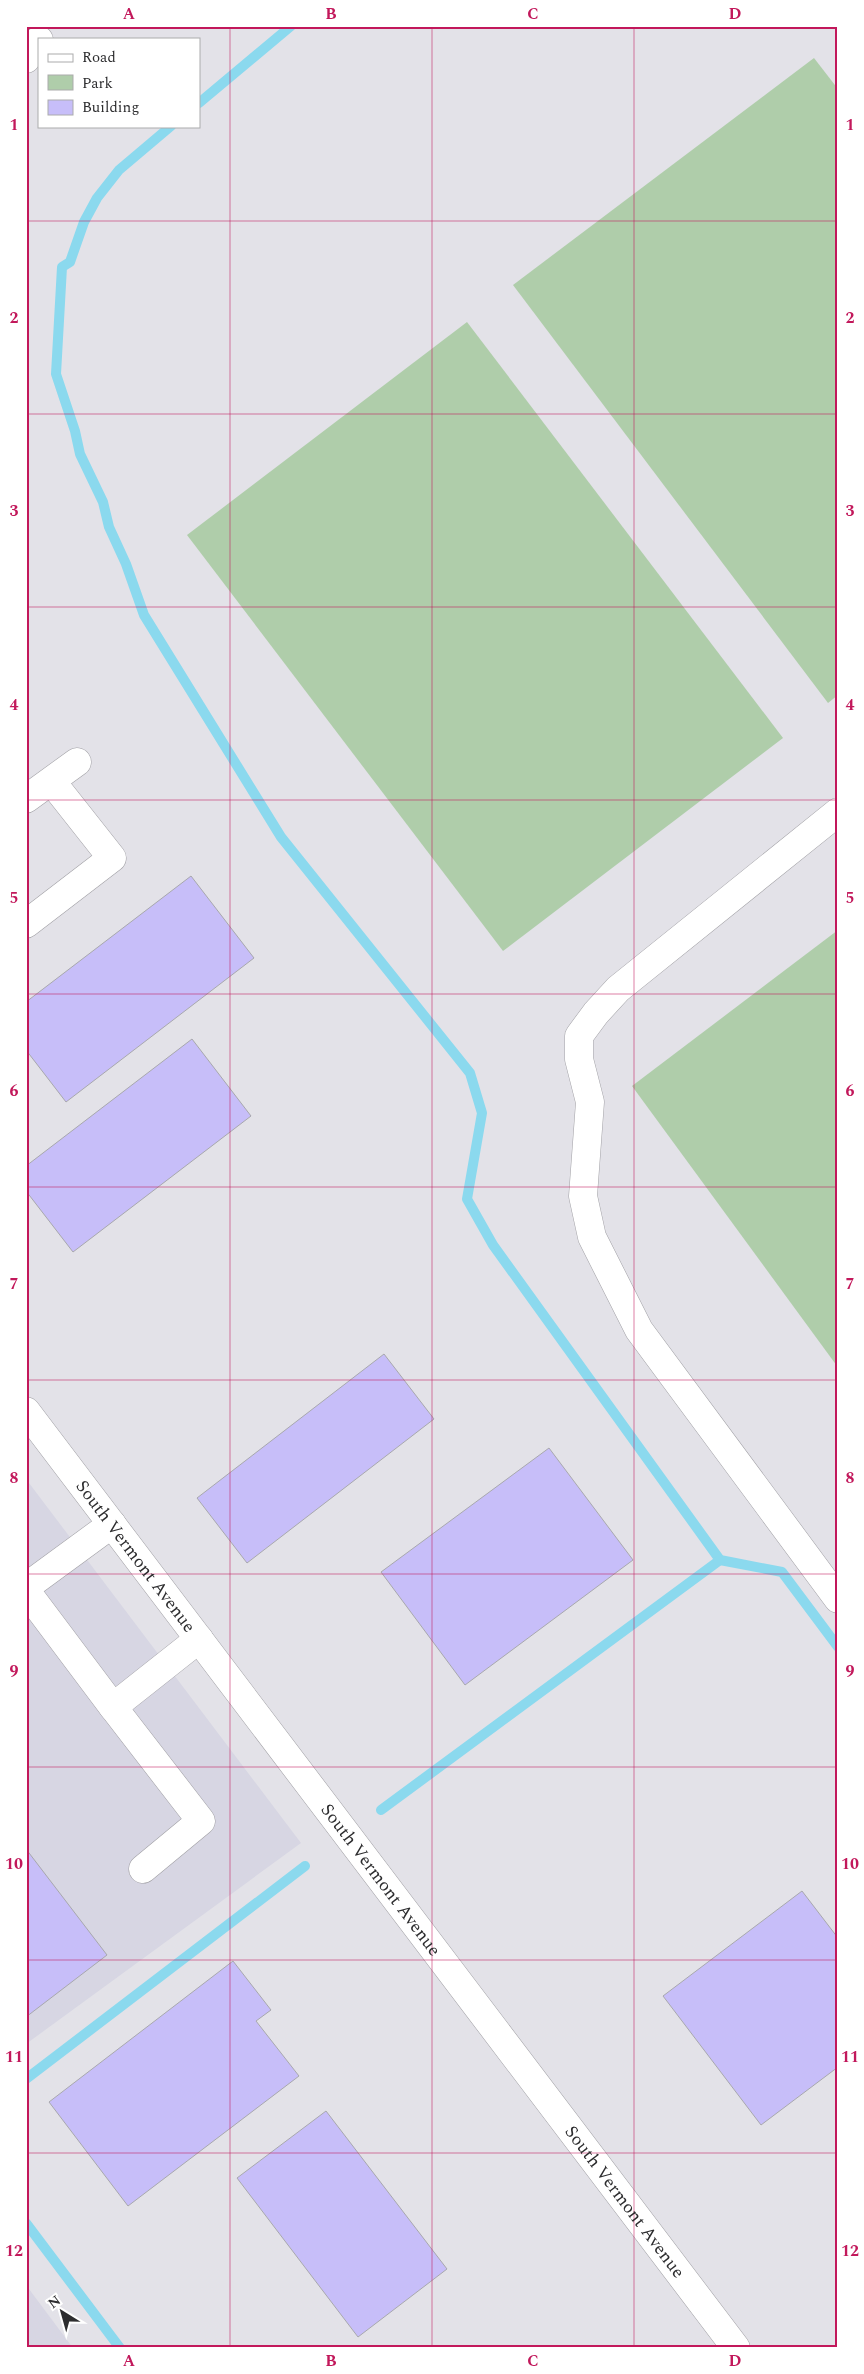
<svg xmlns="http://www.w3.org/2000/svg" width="864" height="2374" viewBox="0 0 864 2374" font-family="Spectral,serif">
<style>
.built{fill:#d7d6e3}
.green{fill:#afcdaa}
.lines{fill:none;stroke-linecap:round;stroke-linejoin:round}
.stream{stroke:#8bd9ee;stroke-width:10}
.building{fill:#c7bef9;stroke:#a8a8ad}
.minor-casing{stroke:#a1a0a5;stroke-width:29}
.minor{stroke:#fff;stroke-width:28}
.grid{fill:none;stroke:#c2185b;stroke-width:1;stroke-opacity:0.55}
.labels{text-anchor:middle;stroke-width:5;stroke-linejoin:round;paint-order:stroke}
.street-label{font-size:18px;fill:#2d2d2f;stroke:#fff}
.neatline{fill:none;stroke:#c2185b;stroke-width:2}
.grid-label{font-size:16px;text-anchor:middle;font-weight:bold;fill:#c2185b}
</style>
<rect width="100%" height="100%" fill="#e3e2e8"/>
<g class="built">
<polygon points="26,1479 301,1843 26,2044"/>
<polygon points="26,2285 73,2348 26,2348"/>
</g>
<g class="green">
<polygon points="814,58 838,89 838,695 828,703 513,285"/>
<polygon points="467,322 783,738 503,951 187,535"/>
<polygon points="838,930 838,1366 837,1366 632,1086"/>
</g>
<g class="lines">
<g class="stream">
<polyline points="199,103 291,26"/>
<polyline points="171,126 119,170 97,198 84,222 70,262 62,267 56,374 75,431 80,454 103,502 109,527 126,564 144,615 281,837 470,1073 482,1113 467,1199 493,1245 720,1560 782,1572 838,1647"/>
<polyline points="381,1810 720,1560"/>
<polyline points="26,2079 305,1866"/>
<polyline points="26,2223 120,2348"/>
</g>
</g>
<g class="building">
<polygon points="191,876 254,958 66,1102 26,1050 26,1002"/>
<polygon points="192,1039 251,1116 73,1252 26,1191 26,1166"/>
<polygon points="384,1354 434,1419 247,1563 197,1498"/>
<polygon points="549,1448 633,1560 465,1685 381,1572"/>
<polygon points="26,1849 107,1955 26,2017"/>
<polygon points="802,1891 838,1938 838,2067 761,2125 663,1996"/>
<polygon points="233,1961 271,2010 256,2021 299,2076 128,2206 49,2102"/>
<polygon points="326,2111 447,2269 358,2337 237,2178"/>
</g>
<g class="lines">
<g class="minor-casing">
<g id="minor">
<polyline points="26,59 39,40"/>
<polyline points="26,799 77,762"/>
<polyline points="838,812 618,989 596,1013 579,1036 579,1059 590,1102 583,1196 592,1237 639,1330 838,1599"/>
<polyline points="26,924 112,858 52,782"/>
<path id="s1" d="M26,1411L736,2348"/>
<polyline points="26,1587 112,1524"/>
<polyline points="26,1591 113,1707 199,1639"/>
<polyline points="113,1707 201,1821 143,1869"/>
</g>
</g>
<use href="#minor" class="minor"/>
</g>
<path class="grid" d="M230,26V2348M432,26V2348M634,26V2348M26,221H838M26,414H838M26,607H838M26,800H838M26,994H838M26,1187H838M26,1380H838M26,1574H838M26,1767H838M26,1960H838M26,2153H838"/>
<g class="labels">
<g class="street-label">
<text dy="6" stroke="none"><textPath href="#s1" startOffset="182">South Vermont Avenue</textPath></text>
<text dy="6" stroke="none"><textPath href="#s1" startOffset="588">South Vermont Avenue</textPath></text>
<text dy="6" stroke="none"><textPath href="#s1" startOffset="992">South Vermont Avenue</textPath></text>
</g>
</g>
<rect width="864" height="2374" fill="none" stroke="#ffffff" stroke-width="55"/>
<rect x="38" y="38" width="162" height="90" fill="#ffffff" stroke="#ababac"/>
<rect x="48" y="54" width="25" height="8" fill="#ffffff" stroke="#ababac"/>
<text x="82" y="62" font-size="15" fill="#2d2d2f">Road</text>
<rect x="48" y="75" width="25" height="15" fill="#afcdaa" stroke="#ababac"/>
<text x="82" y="88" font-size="15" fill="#2d2d2f">Park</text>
<rect x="48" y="100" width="25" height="15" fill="#c7bef9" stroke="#ababac"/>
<text x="82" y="112" font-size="15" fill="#2d2d2f">Building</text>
<g transform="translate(62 2312) rotate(323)" stroke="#ffffff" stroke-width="4" paint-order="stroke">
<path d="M0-4L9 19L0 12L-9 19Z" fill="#2d2d2f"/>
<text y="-8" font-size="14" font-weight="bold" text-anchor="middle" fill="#2d2d2f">N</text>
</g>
<rect x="28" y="28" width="808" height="2318" class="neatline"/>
<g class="grid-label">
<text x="129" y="19">A</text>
<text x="331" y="19">B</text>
<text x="533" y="19">C</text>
<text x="735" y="19">D</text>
<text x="14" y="130">1</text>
<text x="850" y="130">1</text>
<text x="14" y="323">2</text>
<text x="850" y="323">2</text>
<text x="14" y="516">3</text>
<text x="850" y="516">3</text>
<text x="14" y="710">4</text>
<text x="850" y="710">4</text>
<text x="14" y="903">5</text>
<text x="850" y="903">5</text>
<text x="14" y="1096">6</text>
<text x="850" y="1096">6</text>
<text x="14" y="1289">7</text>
<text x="850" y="1289">7</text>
<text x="14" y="1483">8</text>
<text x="850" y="1483">8</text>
<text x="14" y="1676">9</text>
<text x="850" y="1676">9</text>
<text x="14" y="1869">10</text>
<text x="850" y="1869">10</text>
<text x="14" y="2062">11</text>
<text x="850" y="2062">11</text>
<text x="14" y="2256">12</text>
<text x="850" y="2256">12</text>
<text x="129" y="2366">A</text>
<text x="331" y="2366">B</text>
<text x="533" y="2366">C</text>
<text x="735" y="2366">D</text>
</g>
</svg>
